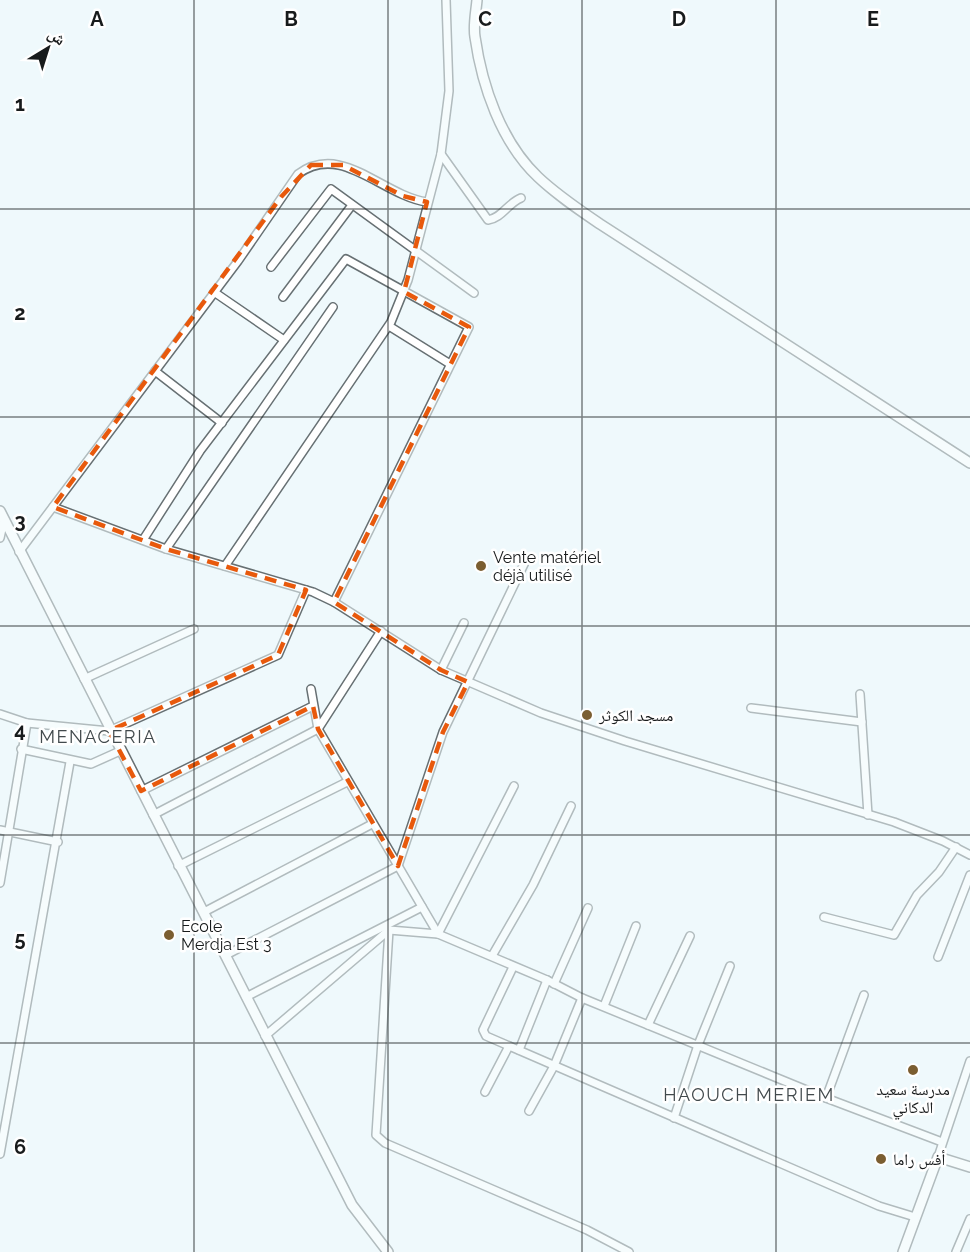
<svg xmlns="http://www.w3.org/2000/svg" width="970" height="1252" viewBox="0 0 970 1252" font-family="Raleway,'Noto Naskh Arabic',sans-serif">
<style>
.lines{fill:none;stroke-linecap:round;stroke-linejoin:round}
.street-casing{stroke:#677073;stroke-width:10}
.secondary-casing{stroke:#677073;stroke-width:12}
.street{stroke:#fff;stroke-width:7}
.secondary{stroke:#fff;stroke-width:9}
.marked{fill:none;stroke:#e8590c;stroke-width:4.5;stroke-dasharray:12 8;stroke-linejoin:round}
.grid{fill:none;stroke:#181b1c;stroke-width:1.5;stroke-opacity:0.55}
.poi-dot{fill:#7b5e31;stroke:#fff;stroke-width:2}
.labels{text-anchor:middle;stroke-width:5;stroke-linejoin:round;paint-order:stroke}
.poi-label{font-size:16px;fill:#181b1c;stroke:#fff;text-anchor:start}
.neighbourhood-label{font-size:18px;letter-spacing:1.5px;fill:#424a4d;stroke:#fff}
.grid-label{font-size:20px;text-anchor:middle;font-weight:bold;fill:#181b1c;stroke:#fff;stroke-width:5;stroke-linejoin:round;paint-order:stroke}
</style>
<rect width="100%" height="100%" fill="#eff9fc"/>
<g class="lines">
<g class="street-casing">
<g id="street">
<path d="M441,154L488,220C502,218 508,203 521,198"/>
<polyline points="271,267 331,189 474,293"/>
<polyline points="214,292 284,340"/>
<polyline points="283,297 352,205"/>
<polyline points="389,326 450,364"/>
<polyline points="155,371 222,423"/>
<polyline points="53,507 166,549 313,592 334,602 441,670 541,713 625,741 894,822 943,841 970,855"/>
<polyline points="0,538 4,520"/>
<polyline points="143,540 200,451 346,259 469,327 334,602"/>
<polyline points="166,549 333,307"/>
<path d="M19,552L238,261L298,174C342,142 381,195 427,202"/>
<polyline points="225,566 391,322 408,280 441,154 449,91 446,0"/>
<polyline points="441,670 464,623"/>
<polyline points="84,679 194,629"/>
<polyline points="860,694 868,815"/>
<polyline points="751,708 862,722"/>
<polyline points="0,714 27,723 0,883"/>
<polyline points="27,723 109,731 278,655 306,590"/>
<polyline points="21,749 91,764 120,751"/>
<polyline points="514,786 438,934 547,980 582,998 826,1098 942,1142"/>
<polyline points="141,791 313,706"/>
<polyline points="153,815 318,729 381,631"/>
<polyline points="0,830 58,842"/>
<polyline points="178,866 347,782"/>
<polyline points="204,912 372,824"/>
<polyline points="824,917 894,935 917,895 939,872 956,847"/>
<polyline points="389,930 376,1135 385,1143 587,1230 629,1252"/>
<polyline points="226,955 398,866 443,732 527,558"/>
<polyline points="492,956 533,885 571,806"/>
<polyline points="938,957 970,875"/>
<polyline points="513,967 483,1030 486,1036 879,1206 915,1217"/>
<polyline points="554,984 588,908"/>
<polyline points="246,997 422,907"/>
<polyline points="604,1006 636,926"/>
<polyline points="648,1025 690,936"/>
<polyline points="265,1036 389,930 438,934 318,729 311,689"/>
<polyline points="519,1050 547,980"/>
<polyline points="485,1092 509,1046"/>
<polyline points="826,1098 864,995"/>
<polyline points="529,1111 554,1066 582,998"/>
<polyline points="674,1118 698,1045 730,966"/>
<polyline points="0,1154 70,762"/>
<polyline points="938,1157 970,1061"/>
<polyline points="956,1252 970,1219"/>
</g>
</g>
<g class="secondary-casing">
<g id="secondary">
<path d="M477,0C476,12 473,25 475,37C482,86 501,142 538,177C557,195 578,209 600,224L970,463"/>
<polyline points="0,511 352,1205 388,1252"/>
<polyline points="903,1252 938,1157 970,1167"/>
</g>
</g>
<use href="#street" class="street"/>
<use href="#secondary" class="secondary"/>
</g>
<path d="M0 0H970V1252H0ZM311,165H343L403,196L427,202L404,292L469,327L334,602L441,670L468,682L443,732L398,866L318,729L313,706L141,791L109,731L278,655L306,590L166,549L53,507L281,197Z" fill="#eff9fc" fill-opacity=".55" fill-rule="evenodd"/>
<path class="marked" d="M311,165H343L403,196L427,202L404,292L469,327L334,602L441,670L468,682L443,732L398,866L318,729L313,706L141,791L109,731L278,655L306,590L166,549L53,507L281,197Z"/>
<path class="grid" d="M194,0V1252M388,0V1252M582,0V1252M776,0V1252M0,209H970M0,417H970M0,626H970M0,835H970M0,1043H970"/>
<g class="poi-dot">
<circle cx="481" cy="566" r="6"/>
<circle cx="587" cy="715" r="6"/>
<circle cx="169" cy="935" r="6"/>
<circle cx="913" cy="1070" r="6"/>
<circle cx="881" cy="1159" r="6"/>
</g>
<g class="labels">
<g class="poi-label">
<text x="493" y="563">Vente matériel<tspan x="493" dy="18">déjà utilisé</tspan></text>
<text x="599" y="721">مسجد الكوثر</text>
<text x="181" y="932">Ecole<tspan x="181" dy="18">Merdja Est 3</tspan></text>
<text x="913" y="1095" text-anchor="middle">مدرسة سعيد<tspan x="913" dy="18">الدكاني</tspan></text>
<text x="893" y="1165">أفس راما</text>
</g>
<g class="neighbourhood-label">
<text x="98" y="743">MENACERIA</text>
<text x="749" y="1101">HAOUCH MERIEM</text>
</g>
</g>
<g class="grid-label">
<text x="97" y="26">A</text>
<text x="291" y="26">B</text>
<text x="485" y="26">C</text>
<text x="679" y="26">D</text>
<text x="873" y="26">E</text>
<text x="20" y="111">1</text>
<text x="20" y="320">2</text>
<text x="20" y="528">3</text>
<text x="20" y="737">4</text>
<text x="20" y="946">5</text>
<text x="20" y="1154">6</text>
</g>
<g transform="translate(48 48) rotate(38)" stroke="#ffffff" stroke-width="4.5" paint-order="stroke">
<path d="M0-4.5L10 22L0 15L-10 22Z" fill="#181b1c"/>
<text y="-9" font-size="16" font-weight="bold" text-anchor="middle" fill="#181b1c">ش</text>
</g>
</svg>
